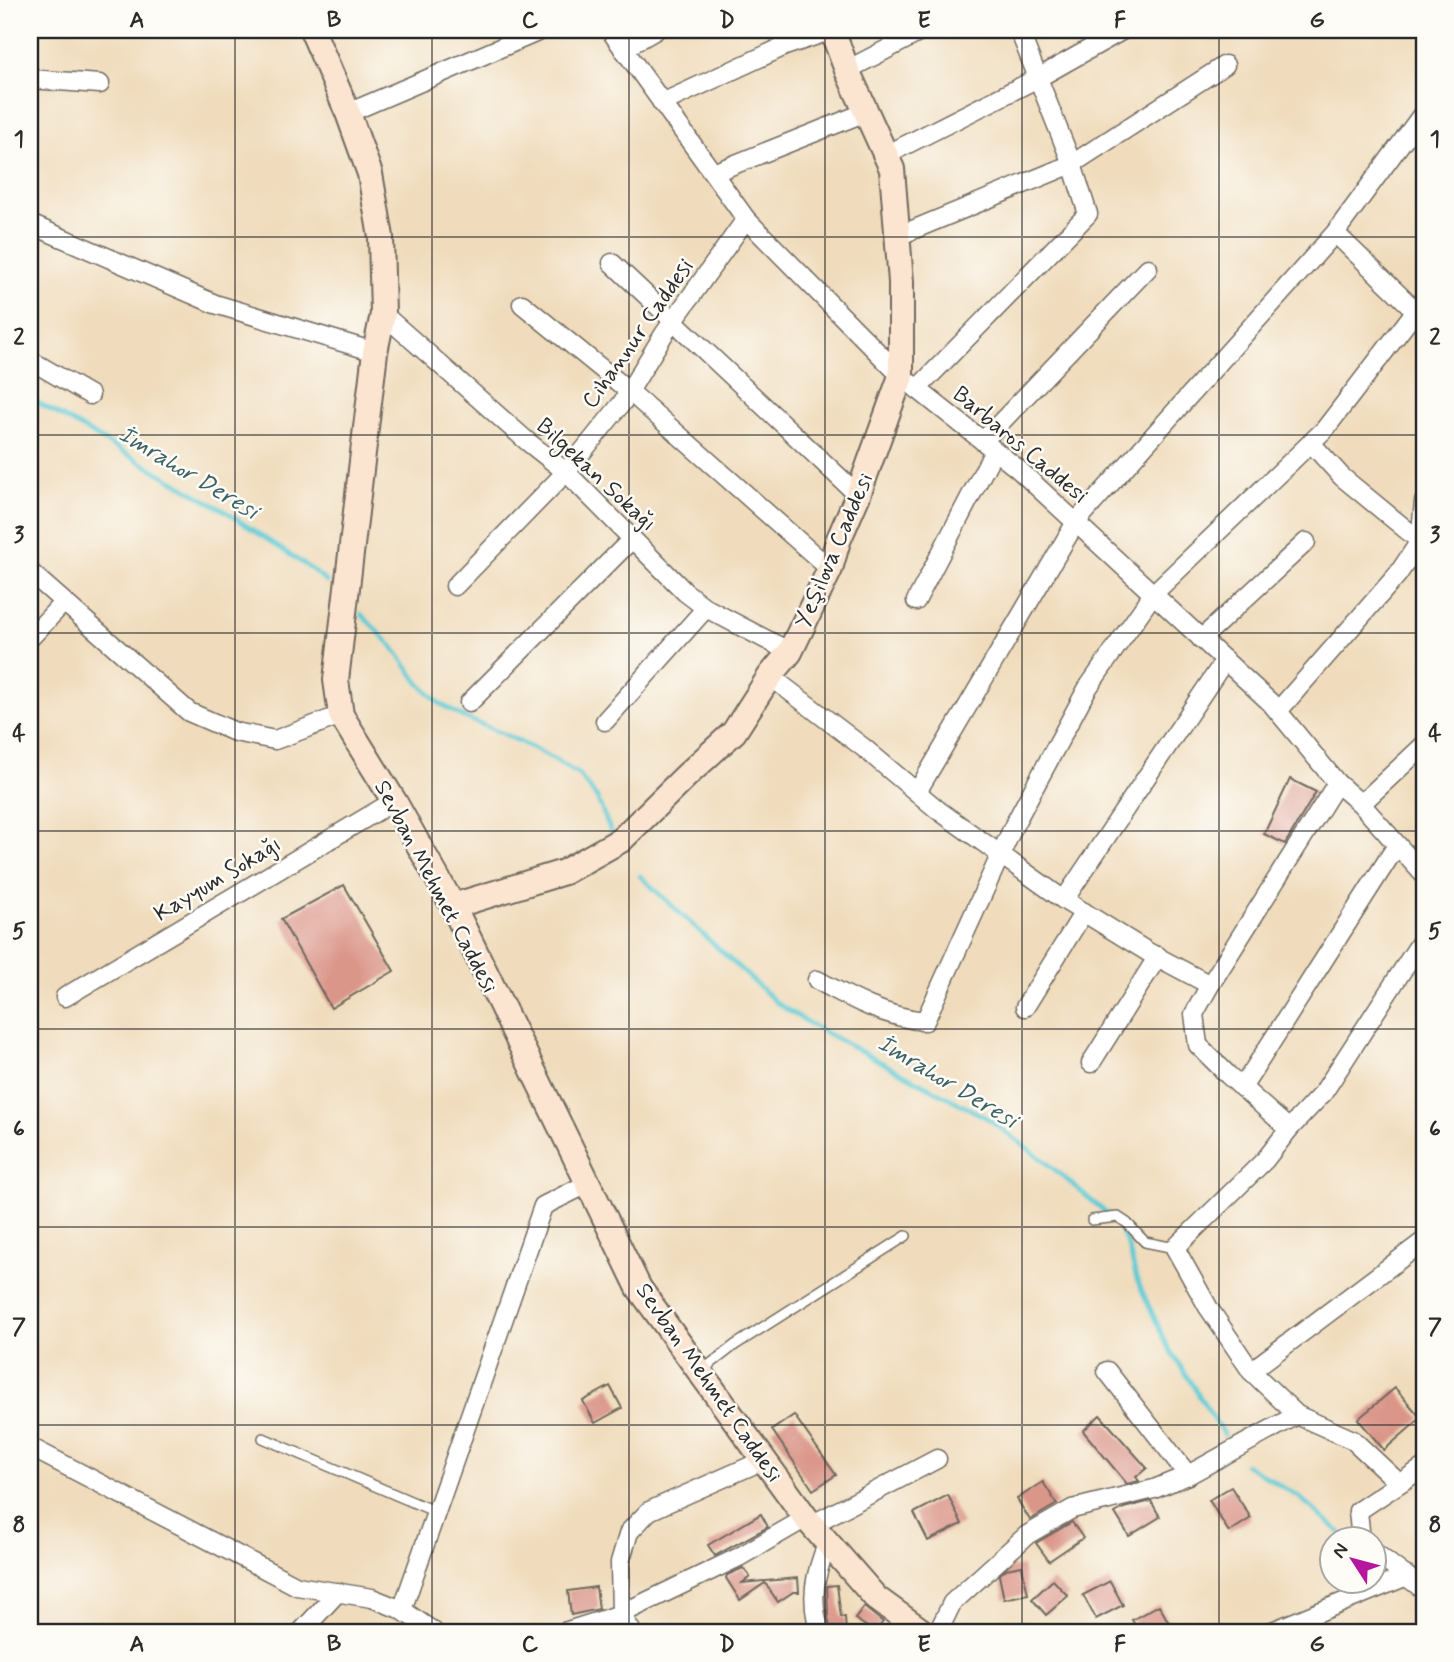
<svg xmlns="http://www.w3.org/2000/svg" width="1454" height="1662" viewBox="0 0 1454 1662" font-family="Mynerve,sans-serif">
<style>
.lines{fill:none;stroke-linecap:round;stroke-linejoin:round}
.stream{stroke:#5cc9d3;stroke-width:4.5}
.building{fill:#db968a}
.lane-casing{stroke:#70695e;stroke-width:12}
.street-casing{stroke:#70695e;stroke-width:21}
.secondary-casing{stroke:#70695e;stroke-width:28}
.lane{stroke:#fff;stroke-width:9}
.street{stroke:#fff;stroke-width:18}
.secondary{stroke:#fce5d0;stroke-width:24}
.grid{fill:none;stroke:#2b2b2b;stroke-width:2;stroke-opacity:0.55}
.labels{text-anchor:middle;stroke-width:5;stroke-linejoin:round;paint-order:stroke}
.street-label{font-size:23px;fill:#2b2b2b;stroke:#fdfcf7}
.water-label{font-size:24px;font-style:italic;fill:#3c6266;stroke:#fdfcf7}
.neatline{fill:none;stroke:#2b2b2b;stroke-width:2.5}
.grid-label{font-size:23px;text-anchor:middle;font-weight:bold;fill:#2b2b2b}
</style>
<rect width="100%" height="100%" fill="#fdfcf7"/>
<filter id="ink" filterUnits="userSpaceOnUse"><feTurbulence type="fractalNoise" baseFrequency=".0143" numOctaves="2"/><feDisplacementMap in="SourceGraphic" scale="14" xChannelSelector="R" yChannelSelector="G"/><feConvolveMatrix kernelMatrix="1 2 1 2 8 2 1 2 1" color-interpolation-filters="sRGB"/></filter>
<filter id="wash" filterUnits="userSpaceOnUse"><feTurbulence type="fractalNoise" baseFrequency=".00686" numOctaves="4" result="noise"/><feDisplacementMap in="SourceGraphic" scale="28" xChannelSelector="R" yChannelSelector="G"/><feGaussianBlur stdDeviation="1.57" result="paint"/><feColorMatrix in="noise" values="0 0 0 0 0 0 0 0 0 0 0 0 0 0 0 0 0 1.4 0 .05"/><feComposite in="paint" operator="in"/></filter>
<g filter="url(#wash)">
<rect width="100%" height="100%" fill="#f0dcbc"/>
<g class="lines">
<g class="stream">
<polyline points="30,398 225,511 311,569 327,582"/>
<polyline points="361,614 393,647 419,683 439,703 463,717 504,734 554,759 579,775 597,798 612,834"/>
<polyline points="640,876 778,1004 815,1027 987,1118 1042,1159 1117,1222 1129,1249 1137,1280 1167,1345 1224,1435"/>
<polyline points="1245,1464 1299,1497 1349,1540"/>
</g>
</g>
<g id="blocks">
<g class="building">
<polygon points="1290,779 1316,792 1285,844 1264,834"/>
<polygon points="344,885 394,971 331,1008 281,919"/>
<polygon points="610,1386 622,1408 595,1423 583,1401"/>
<polygon points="1395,1388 1421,1418 1384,1450 1358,1419"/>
<polygon points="794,1415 836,1475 813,1490 772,1430"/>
<polygon points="1100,1415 1147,1468 1136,1477 1139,1481 1127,1484 1083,1431"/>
<polygon points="1043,1482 1057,1504 1030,1520 1017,1499"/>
<polygon points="1231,1487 1251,1518 1229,1532 1209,1500"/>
<polygon points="948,1495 962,1524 928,1541 914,1513"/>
<polygon points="1151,1501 1160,1517 1129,1536 1115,1513 1124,1508"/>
<polygon points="761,1514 768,1527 715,1556 708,1545"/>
<polygon points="1072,1522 1083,1538 1049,1561 1036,1543"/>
<polygon points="1022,1566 1028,1594 1004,1599 999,1575 1006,1569"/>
<polygon points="743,1568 750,1577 742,1583 798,1578 799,1592 793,1592 778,1602 765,1583 740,1600 726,1578 727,1575"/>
<polygon points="1053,1580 1068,1596 1046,1615 1032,1599"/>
<polygon points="1110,1581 1123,1605 1096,1619 1083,1595"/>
<polygon points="837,1585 841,1617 845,1617 846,1632 831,1632 828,1617 827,1586"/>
<polygon points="596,1587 599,1609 571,1615 568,1591"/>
<polygon points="1159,1605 1169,1623 1153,1632 1139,1632 1132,1620"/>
<polygon points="864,1607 883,1622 875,1632 855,1619"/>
</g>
</g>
</g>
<g filter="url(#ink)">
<use href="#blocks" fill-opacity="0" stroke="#70695e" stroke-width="2"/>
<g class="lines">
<g class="lane-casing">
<g id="lane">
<polyline points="1092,1220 1118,1217 1127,1223 1145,1242 1175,1248"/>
<polyline points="700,1372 735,1345 906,1236"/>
<polyline points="263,1438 436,1512"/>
</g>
</g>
<g class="street-casing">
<g id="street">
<polyline points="610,30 746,219 901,376 1018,469 1271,703 1337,783 1361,804 1424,875"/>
<polyline points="623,49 656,30"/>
<polyline points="847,70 924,30"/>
<polyline points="30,79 100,84"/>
<polyline points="662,103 785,46 832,30"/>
<polyline points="348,113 542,30"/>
<polyline points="886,155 1038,78 1123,30"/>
<polyline points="713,173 866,112"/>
<polyline points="30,224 215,304 375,352"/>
<polyline points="1335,233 1423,318"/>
<polyline points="898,236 1072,164 1225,65"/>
<polyline points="612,263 858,495"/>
<polyline points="522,304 629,391 830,569"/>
<polyline points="383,314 528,442 566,472 685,592 706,608 790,652"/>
<polyline points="30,360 90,395"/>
<polyline points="917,389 1088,214 1072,164 1019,30"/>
<polyline points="983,441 1148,268"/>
<polyline points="1311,443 1342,477 1420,541"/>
<polyline points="30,572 189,712 235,732 275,740 341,715"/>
<polyline points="455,586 566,472 622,403 664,334 746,219"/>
<polyline points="916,601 994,451"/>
<polyline points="30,638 64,602"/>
<polyline points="1201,639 1306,542"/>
<polyline points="770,676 864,748 938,810 1064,900 1148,952 1210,985 1337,783"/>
<polyline points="469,703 632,539"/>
<polyline points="1278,711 1398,574 1420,541 1424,502"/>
<polyline points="605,721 706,608"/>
<polyline points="917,792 1076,522 1335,233 1424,112"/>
<polyline points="1361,804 1424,745"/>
<polyline points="1064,900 1225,660"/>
<path d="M817,980C852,999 885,1017 925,1021L1014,825L1087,689L1153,594L1325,429L1424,300"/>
<polyline points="1210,985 1194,1014 1198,1045 1228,1075 1289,1129"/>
<polyline points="65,997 394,801"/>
<polyline points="1025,1007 1084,912"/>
<polyline points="1091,1063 1158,956"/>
<polyline points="1242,1088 1397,845"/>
<polyline points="1107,1371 1188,1475"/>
<polyline points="1251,1371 1424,1241"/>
<polyline points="30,1447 297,1586 372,1598 402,1610 434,1632"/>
<polyline points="1399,1483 1353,1440 1297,1415 1251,1371 1208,1307 1175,1248 1265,1160 1289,1129 1323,1093 1424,937"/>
<polyline points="813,1524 937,1459"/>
<polyline points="1361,1540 1358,1511 1424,1467"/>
<polyline points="1374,1552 1424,1590"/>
<polyline points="402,1610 543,1206 589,1183"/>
<polyline points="301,1632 338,1592"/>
<polyline points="564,1632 621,1614 739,1557 806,1518"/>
<polyline points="632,1632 621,1614 620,1562 629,1532 649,1511 764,1460"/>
<path d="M820,1632C809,1598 815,1574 828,1542"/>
<polyline points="938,1632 952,1603 1027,1535 1072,1509 1154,1489 1188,1475 1297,1415"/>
<polyline points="1270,1632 1407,1576"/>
</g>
</g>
<g class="secondary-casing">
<g id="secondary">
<polyline points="312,30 348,113 370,174 381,237 383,314 375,352 336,680 341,715 394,801 453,906 639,1288 806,1518 876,1598 923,1632"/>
<polyline points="453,906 564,872 621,840 688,774 734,732 770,676 790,652 830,569 838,541 858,495 901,376 901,282 892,169 847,70 832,30"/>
</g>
</g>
<use href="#lane" class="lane"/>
<use href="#street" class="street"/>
<use href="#secondary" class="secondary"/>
</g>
</g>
<path class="grid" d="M235,30V1632M432,30V1632M629,30V1632M825,30V1632M1022,30V1632M1219,30V1632M30,237H1424M30,435H1424M30,633H1424M30,831H1424M30,1029H1424M30,1227H1424M30,1425H1424"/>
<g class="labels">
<g class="street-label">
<text transform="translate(637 333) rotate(-55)" y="8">Cihannur Caddesi</text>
<text transform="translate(1021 444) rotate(40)" y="8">Barbaros Caddesi</text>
<text transform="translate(597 474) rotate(43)" y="8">Bilgekan Sokağı</text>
<text transform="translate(833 550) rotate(-67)" y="8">Yeşilova Caddesi</text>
<text transform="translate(217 878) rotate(-31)" y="8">Kayyum Sokağı</text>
<text transform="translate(437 886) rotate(62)" y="8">Sevban Mehmet Caddesi</text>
<text transform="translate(710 1382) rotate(55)" y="8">Sevban Mehmet Caddesi</text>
</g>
<g class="water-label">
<text transform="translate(189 472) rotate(31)" y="8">İmrahor Deresi</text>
<text transform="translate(948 1081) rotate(31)" y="8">İmrahor Deresi</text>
</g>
</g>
<rect width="1454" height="1662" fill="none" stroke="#fdfcf7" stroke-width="77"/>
<g transform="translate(1353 1560) rotate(306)"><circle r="33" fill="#fdfcf7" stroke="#a9a8a5" stroke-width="2"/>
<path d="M0-5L12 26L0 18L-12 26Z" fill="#b5179e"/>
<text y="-10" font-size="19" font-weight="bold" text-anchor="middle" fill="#2b2b2b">N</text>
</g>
<rect x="38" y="38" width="1378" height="1586" class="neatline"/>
<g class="grid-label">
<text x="137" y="27">A</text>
<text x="334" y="27">B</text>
<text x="530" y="27">C</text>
<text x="727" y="27">D</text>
<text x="924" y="27">E</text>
<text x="1120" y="27">F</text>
<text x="1317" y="27">G</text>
<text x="19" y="146">1</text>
<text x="1435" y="146">1</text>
<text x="19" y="344">2</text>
<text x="1435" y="344">2</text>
<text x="19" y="542">3</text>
<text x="1435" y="542">3</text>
<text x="19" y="740">4</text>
<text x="1435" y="740">4</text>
<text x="19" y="938">5</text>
<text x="1435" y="938">5</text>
<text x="19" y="1136">6</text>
<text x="1435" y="1136">6</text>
<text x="19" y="1334">7</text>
<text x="1435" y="1334">7</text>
<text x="19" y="1532">8</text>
<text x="1435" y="1532">8</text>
<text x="137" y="1651">A</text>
<text x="334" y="1651">B</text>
<text x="530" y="1651">C</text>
<text x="727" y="1651">D</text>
<text x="924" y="1651">E</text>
<text x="1120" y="1651">F</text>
<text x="1317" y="1651">G</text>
</g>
</svg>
